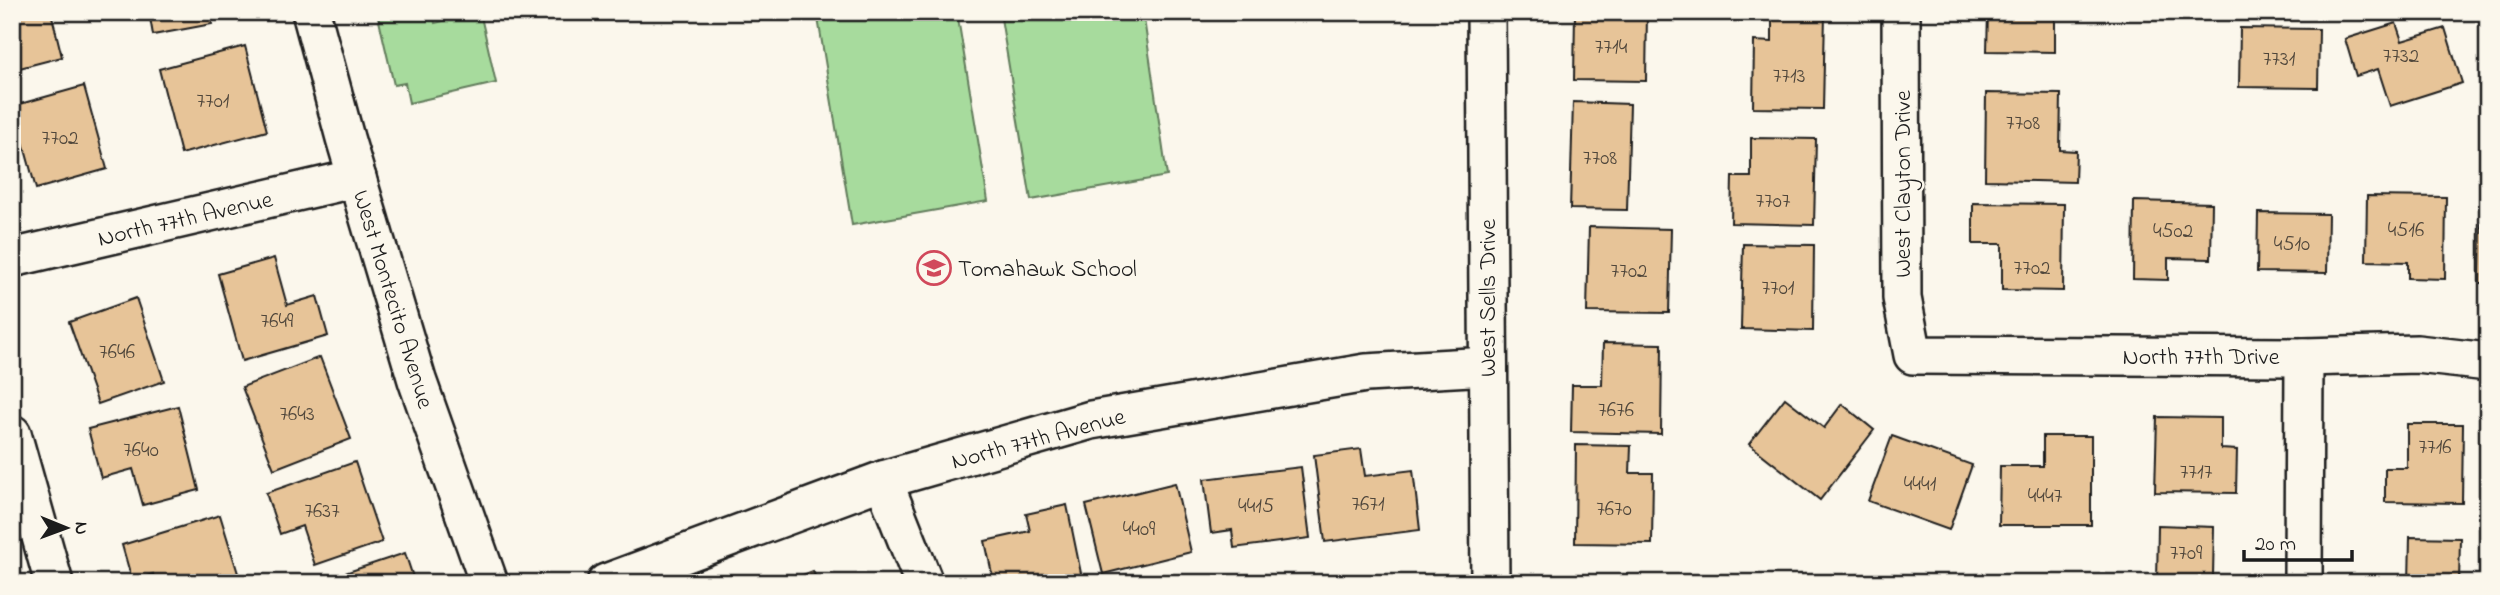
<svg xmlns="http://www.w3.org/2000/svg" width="2500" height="595" viewBox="0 0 2500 595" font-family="'Indie Flower',sans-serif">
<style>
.green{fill:#a7db9d;stroke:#627c5c;stroke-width:2}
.building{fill:#e7c498;stroke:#1c1c1c;stroke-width:2}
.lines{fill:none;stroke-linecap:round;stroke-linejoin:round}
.minor-casing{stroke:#1c1c1c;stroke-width:42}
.minor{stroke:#fbf7ec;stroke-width:37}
.labels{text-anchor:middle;stroke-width:5;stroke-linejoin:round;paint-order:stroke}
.number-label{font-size:21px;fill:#4f463b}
.street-label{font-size:24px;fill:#1c1c1c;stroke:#fbf7ec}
.poi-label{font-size:24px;fill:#1c1c1c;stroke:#fbf7ec;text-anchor:start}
</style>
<rect width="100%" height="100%" fill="#fbf7ec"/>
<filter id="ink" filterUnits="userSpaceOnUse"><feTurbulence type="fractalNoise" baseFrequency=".0143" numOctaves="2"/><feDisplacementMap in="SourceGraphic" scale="14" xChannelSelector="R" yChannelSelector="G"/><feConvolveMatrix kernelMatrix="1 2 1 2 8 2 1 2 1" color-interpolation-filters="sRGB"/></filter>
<g filter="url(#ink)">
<g class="green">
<polygon points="377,12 433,12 435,23 480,12 496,83 409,103 405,83 394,85"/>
<polygon points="817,12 957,12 988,201 852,225"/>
<polygon points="1000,12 1143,12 1167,176 1031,200"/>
</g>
<g class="building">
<polygon points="12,12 51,12 62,57 12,70"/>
<polygon points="149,12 210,12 212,24 153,35"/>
<polygon points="1575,12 1647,12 1646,81 1574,80"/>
<polygon points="1772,12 1825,13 1823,109 1753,108 1754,41 1772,42"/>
<polygon points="1988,12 2055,12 2055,52 1987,51"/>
<polygon points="2396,23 2402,41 2445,28 2462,83 2390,106 2378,69 2356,76 2345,39"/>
<polygon points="2240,28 2319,29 2318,88 2239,87"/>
<polygon points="245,46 267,131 181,154 159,69"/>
<polygon points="84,86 107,169 36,189 13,106"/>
<polygon points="1986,93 2061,94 2060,150 2076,151 2075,182 1985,180"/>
<polygon points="1573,102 1630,104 1627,210 1570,209"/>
<polygon points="1751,138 1816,139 1814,225 1731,223 1732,177 1751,177"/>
<polygon points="2367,196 2446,197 2445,279 2408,278 2408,262 2366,261"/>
<polygon points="2134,201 2212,203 2211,259 2168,258 2168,280 2133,279"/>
<polygon points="1973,203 2064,204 2063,291 2002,290 2002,244 1973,244"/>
<polygon points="2258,213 2328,214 2327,273 2257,272"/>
<polygon points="2481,221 2488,221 2488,283 2480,283"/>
<polygon points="1589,227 1671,229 1669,313 1587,312"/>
<polygon points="1743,244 1814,245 1813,331 1741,329"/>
<polygon points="274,258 287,305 317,296 328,336 242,361 218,274"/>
<polygon points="136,298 164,381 98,404 69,322"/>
<polygon points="1603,343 1662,344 1661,434 1571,432 1572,385 1602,385"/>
<polygon points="320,357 351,439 274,469 242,387"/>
<polygon points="1785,398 1824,428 1842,404 1874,430 1820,500 1749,444"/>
<polygon points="178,406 199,490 143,505 133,469 101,478 88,429"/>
<polygon points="2157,417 2221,418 2221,449 2237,450 2236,493 2155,492"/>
<polygon points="2407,424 2463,424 2462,503 2385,502 2385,468 2407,468"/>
<polygon points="1892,436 1972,465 1949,530 1868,501"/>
<polygon points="2043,436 2091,436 2091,525 1999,525 2000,466 2043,466"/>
<polygon points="1576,445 1631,446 1630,473 1653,473 1652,544 1575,543"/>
<polygon points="1361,449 1365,476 1413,470 1420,530 1325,542 1314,455"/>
<polygon points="355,462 382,542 315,565 302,526 280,534 266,493"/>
<polygon points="1301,467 1310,538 1234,548 1232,530 1211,533 1204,479"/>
<polygon points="1175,483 1191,552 1103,574 1086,505"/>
<polygon points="1067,505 1083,583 994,583 985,541 1030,531 1026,514"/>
<polygon points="220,515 241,583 156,583 153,574 132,580 122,545"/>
<polygon points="2158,525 2214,527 2213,576 2237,577 2237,583 2157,583"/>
<polygon points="2410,537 2460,538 2459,583 2409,583"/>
<polygon points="405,553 415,583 315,583"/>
<polygon points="813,571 818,583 782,583"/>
</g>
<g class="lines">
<g class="minor-casing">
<g id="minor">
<polyline points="311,12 345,138 417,380 489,583"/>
<polyline points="1486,12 1490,583"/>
<polyline points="1901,12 1902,298 1913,355 2304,357 2417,354 2488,362"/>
<polyline points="12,258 357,178"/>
<polyline points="12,434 54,583"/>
<polyline points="883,480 924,583"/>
<polyline points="606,583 883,480 1091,420 1366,373 1488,366"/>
<polyline points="2303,583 2304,357"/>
</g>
</g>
<use href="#minor" class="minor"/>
</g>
</g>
<defs>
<g id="school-ring" transform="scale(1.75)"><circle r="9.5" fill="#fbf7ec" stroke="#d1495b" stroke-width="1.5"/><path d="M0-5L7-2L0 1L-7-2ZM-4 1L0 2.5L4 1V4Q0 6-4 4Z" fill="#d1495b"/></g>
</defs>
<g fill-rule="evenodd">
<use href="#school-ring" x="934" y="268"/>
</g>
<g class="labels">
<g class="number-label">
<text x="1611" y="53">7714</text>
<text x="2401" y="62">7732</text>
<text x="2279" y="65">7731</text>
<text x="1789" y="82">7713</text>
<text x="213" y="107">7701</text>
<text x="2023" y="129">7708</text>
<text x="60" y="144">7702</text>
<text x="1600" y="164">7708</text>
<text x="1773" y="207">7707</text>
<text x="2406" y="236">4516</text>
<text x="2173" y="237">4502</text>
<text x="2292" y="250">4510</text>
<text x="2032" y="274">7702</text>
<text x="1629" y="277">7702</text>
<text x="1778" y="294">7701</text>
<text x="277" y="327">7649</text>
<text x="117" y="358">7646</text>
<text x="1616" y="416">7676</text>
<text x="297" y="420">7643</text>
<text x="2435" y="453">7716</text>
<text x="141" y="456">7640</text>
<text x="2196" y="478">7717</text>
<text x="1920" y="490">4441</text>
<text x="2045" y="502">4447</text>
<text x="1368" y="510">7671</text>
<text x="1256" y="512">4415</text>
<text x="1614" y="515">7670</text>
<text x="322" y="517">7637</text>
<text x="1139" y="535">4409</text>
<text x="2186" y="559">7709</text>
</g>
<g class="street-label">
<text transform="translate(1902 184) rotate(-90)" y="8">West Clayton Drive</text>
<text transform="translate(185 218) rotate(-13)" y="8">North 77th Avenue</text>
<text transform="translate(1487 298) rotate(-90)" y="8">West Sells Drive</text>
<text transform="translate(394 299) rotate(73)" y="8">West Montecito Avenue</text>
<text x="2201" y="364">North 77th Drive</text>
<text transform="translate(1038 438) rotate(-15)" y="8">North 77th Avenue</text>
</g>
<g class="poi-label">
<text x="958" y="276">Tomahawk School</text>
</g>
</g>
<rect width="2500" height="595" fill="none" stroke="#fbf7ec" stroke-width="42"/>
<rect x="21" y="21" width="2458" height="553" fill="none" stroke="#1c1c1c" stroke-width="2.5" filter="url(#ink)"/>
<g transform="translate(66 528) rotate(91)" stroke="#fbf7ec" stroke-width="5" paint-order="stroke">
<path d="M0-5L12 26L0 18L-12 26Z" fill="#1c1c1c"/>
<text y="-10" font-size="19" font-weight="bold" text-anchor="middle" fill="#1c1c1c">N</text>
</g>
<path d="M2244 550v10h108v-10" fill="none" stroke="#1c1c1c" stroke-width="3.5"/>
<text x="2255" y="550" font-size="21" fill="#1c1c1c" stroke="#fbf7ec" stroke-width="5" paint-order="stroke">20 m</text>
</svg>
